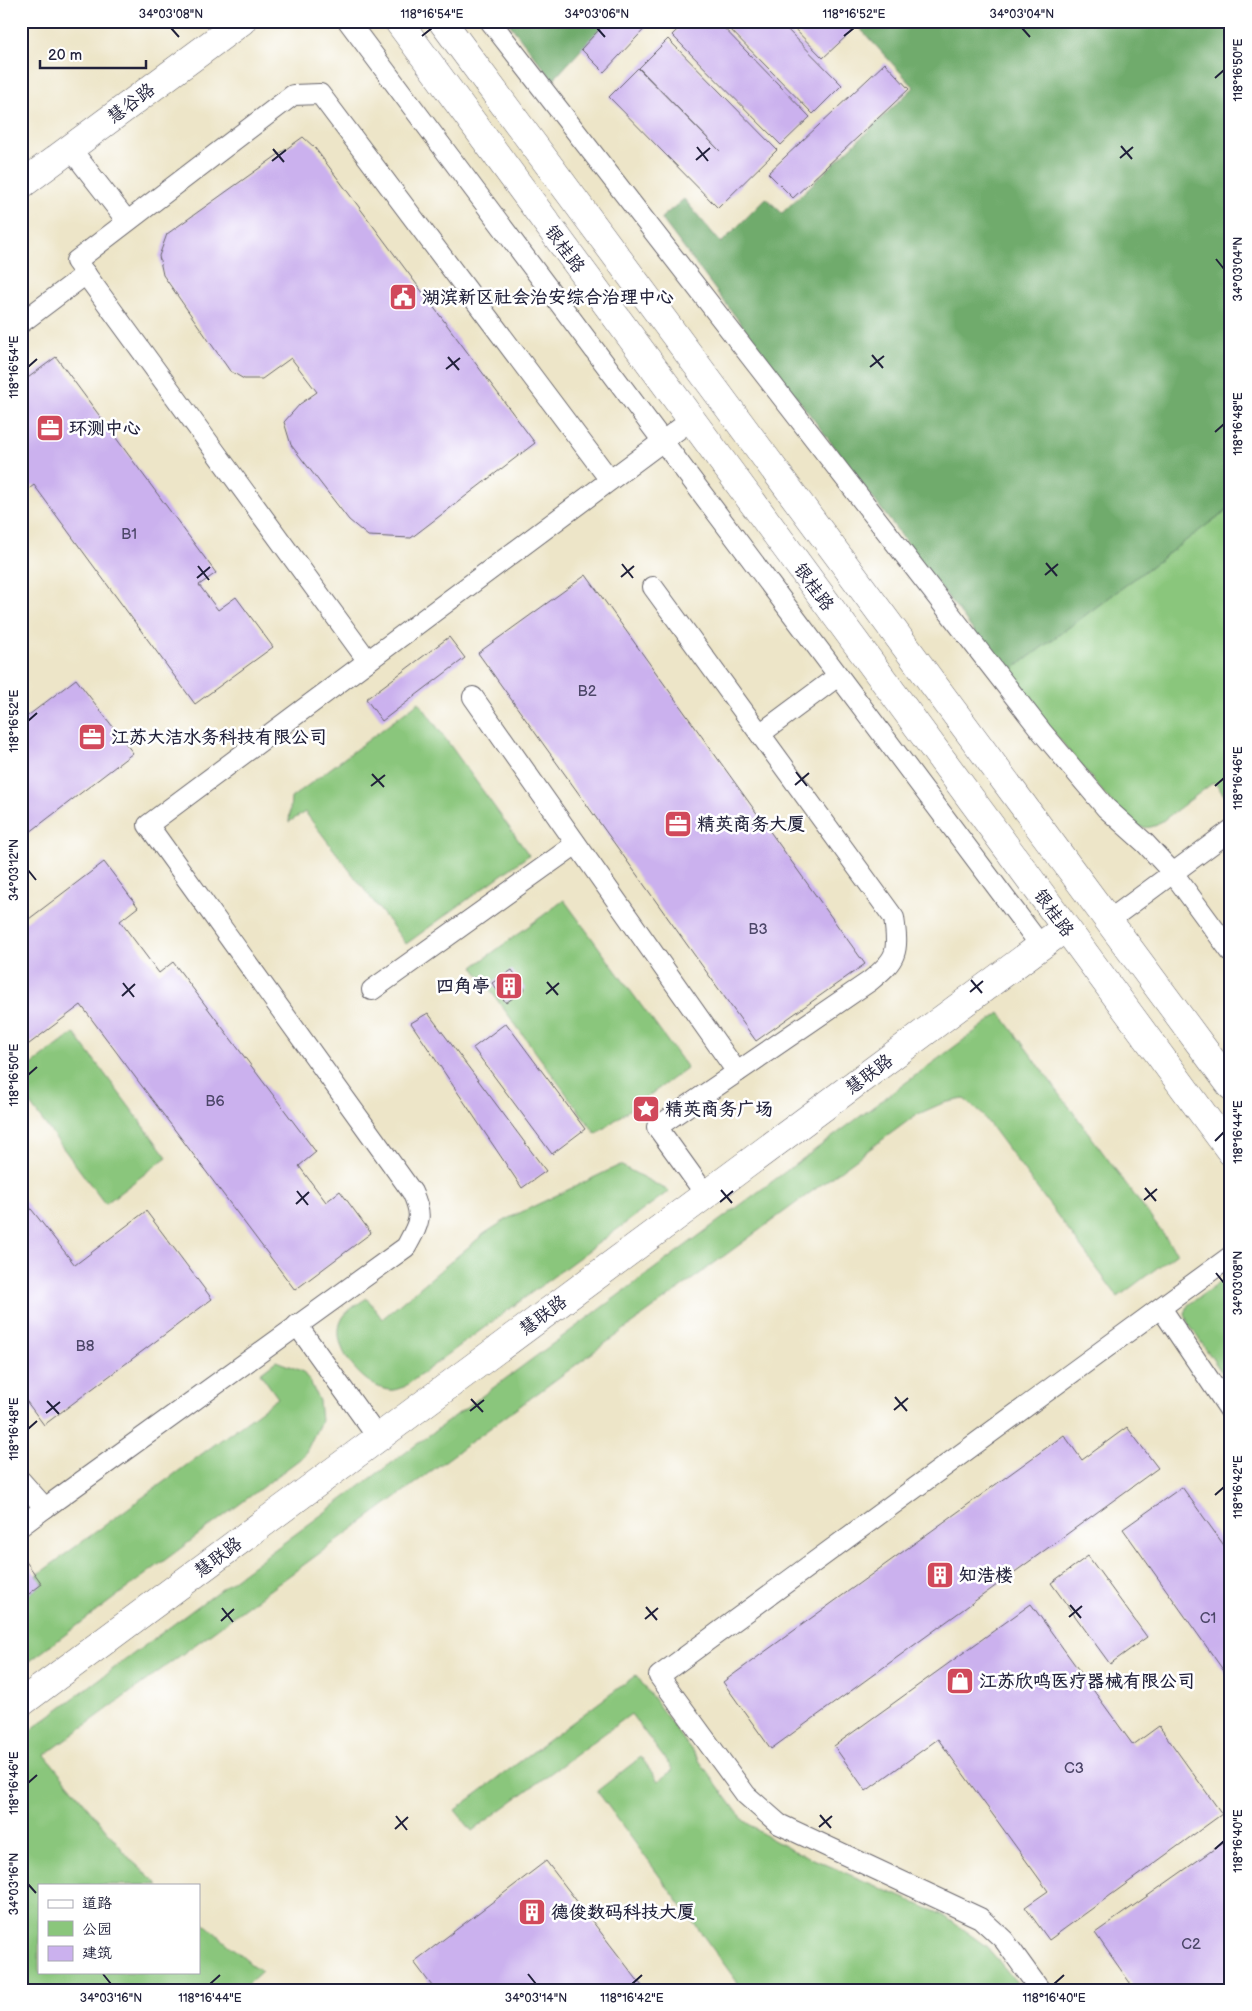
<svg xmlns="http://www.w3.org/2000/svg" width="1252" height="2011" viewBox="0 0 1252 2011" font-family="'Balsamiq Sans','LXGW WenKai TC',sans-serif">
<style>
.green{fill:#8ac67c;stroke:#56745c}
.forest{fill:#6fab6c;stroke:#486654}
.building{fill:#cbb1ee}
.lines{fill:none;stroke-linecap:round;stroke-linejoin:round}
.service-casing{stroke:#69666c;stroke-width:22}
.minor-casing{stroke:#69666c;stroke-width:29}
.tertiary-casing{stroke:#69666c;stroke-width:29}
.service{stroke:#fff;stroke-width:20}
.minor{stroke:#fff;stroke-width:28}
.tertiary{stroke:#fff;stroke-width:28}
.ticks{fill:none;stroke:#22223b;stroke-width:2}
.labels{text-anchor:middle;stroke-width:5;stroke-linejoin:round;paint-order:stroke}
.number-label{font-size:15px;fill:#4c4668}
.street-label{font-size:18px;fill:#22223b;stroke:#fff}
.poi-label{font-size:18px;font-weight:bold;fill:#22223b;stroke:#fff;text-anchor:start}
.neatline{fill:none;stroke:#22223b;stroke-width:2}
.ticks-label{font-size:12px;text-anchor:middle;fill:#22223b}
</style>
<rect width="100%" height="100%" fill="#fff"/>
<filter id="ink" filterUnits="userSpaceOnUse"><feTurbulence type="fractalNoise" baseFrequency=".02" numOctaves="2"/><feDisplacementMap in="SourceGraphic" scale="10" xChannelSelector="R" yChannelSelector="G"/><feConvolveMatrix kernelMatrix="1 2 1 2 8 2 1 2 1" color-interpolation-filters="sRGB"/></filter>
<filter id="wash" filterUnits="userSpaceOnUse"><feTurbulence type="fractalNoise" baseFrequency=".0096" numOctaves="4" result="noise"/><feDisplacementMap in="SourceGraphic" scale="20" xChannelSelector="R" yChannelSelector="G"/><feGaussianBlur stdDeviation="1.12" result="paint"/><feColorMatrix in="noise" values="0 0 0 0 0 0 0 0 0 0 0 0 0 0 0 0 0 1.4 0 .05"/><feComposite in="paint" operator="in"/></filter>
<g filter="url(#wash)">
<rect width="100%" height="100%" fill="#ede5c8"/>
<g class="green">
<path d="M1231,507V804L1214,782L1157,825C1140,832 1133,824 1120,813L1006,674Z"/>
<polygon points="419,702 529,855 406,944 305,812 289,822 291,798"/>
<polygon points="564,900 687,1068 596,1134 473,967"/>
<polygon points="1000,1013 1177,1253 1118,1297 981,1113 964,1099 943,1103 916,1115 45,1755 131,1860 159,1885 39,1885 39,1972 199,1972 199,1919 252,1965 262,1971 241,1990 21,1990 21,1737"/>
<polygon points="74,1033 167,1157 105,1204 21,1092 21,1073"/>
<path d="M620,1165L669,1191L404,1387C400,1388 394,1391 389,1390C363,1387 330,1347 341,1321C346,1310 358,1304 367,1298L382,1319L485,1233L509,1218Z"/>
<polygon points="1224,1279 1231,1288 1231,1386 1188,1323 1185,1314 1188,1305"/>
<polygon points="276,1361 302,1371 311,1383 319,1401 321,1421 304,1456 26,1664 21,1658 21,1600 42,1584 37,1575 278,1398 260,1373"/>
<polygon points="636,1675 743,1820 766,1836 788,1848 943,1915 987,1947 1023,1990 743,1990 597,1791 641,1757 658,1781 673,1770 631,1714 472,1831 455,1810"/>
</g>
<g class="forest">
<polygon points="507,21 608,21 553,80"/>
<polygon points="853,21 1231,21 1231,507 1006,674 661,218 684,199 721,243 766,198 782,213 914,87"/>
</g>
<g id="blocks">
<g class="building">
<polygon points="607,21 652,21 604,72 581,49"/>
<polygon points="686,21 717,21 810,117 781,145 672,35"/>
<polygon points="722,21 779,21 842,85 813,114"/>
<polygon points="787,21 843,21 852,31 823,58"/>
<polygon points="668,39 777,150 718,208 609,97 638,68 720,151 639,68"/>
<polygon points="885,63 909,89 793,198 768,173"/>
<polygon points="303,137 315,148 535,443 411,538 368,536 349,520 291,445 284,422 300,404 317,392 291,358 262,379 244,379 230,371 163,275 159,256 167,234"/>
<polygon points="56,357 216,573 199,585 218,610 236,597 273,647 195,704 34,485 21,495 21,383"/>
<polygon points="586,575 865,964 756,1041 478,653"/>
<polygon points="449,637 465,658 382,721 366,699"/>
<polygon points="76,679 133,753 21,839 21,721"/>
<polygon points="104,862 138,907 120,921 159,973 173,962 316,1152 299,1166 326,1202 340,1191 371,1233 295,1290 81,1005 21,1050 21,925"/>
<polygon points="512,970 525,989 506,1003 492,983"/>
<polygon points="428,1013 546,1171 522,1188 411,1023"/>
<polygon points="506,1023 585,1129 552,1154 473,1048"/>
<polygon points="21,1196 75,1265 146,1211 212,1299 44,1425 21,1394"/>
<polygon points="1127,1427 1158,1468 771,1749 723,1682 1064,1435 1082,1460"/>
<polygon points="1182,1487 1231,1555 1231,1681 1123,1529"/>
<polygon points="22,1556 42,1584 21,1600 21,1557"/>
<polygon points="1088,1556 1147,1637 1110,1664 1051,1583"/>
<polygon points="1031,1604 1133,1745 1159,1726 1222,1814 1049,1940 1025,1907 1048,1891 938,1739 866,1791 834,1746"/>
<polygon points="1231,1837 1231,1990 1135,1990 1095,1933"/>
<polygon points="546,1861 645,1990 435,1990 414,1962"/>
</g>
</g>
</g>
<g filter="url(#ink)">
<use href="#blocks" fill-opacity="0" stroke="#69666c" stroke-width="1"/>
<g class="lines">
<g class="service-casing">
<g id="service">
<polyline points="348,21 1041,946"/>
<polyline points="490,21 1042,732 1106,808 1145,843 1173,873 1231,952"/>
<polyline points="70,148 127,221"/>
<polyline points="21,323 86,274"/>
<path d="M653,587L894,918C899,953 897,959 870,981L657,1127L706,1195"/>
<polyline points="368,661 76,261 293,95 320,94 610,480"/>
<polyline points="473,697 737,1072"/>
<polyline points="760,734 838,676"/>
<polyline points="1108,921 1231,830"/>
<polyline points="372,990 576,844"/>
<polyline points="1161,1308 1231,1412"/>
<polyline points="297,1325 378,1438"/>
<polyline points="21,1481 45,1508 21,1526"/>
<path d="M45,1508L406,1247C419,1223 424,1217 412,1192L148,825L691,420"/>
<polyline points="1040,1990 1004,1940 980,1918 779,1824 746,1795 659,1676 1231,1256"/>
</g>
</g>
<g class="minor-casing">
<g id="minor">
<polyline points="21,185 242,21"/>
<polyline points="21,1703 1065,928"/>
</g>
</g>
<g class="tertiary-casing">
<g id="tertiary">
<polyline points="398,21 1231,1152"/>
<polyline points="442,21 1231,1086"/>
</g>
</g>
<use href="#service" class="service"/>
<use href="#minor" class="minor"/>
<use href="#tertiary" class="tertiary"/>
</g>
</g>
<path class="ticks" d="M171,28L179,37M597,28L605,37M1022,28L1030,37M422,36L432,28M844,36L854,28M1215,78L1224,70M1121,146L1132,159M697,147L708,161M273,149L284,162M1120,158L1133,147M696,160L710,148M272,161L286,150M1216,259L1224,269M872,355L883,368M448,357L459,370M28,367L37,359M870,367L884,356M446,369L460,358M1215,432L1224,424M1046,563L1057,576M622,564L633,578M198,566L209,580M1045,575L1058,564M621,577L634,566M197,578L210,567M28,721L37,713M796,772L807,786M372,774L384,787M795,785L809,773M371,786L385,775M1215,786L1224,778M28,870L36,880M971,980L982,993M547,982L558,995M123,983L134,997M970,992L983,981M546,994L559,983M122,996L135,984M28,1075L37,1067M1215,1141L1224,1132M1145,1188L1156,1201M721,1190L732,1203M297,1191L308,1205M1144,1200L1157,1189M720,1202L733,1191M296,1204L309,1192M1216,1273L1224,1283M895,1397L907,1411M471,1399L483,1412M47,1401L59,1414M894,1410L908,1398M470,1411L484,1400M46,1413L60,1402M28,1429L37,1421M1215,1495L1224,1487M1070,1605L1081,1618M646,1607L657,1620M222,1608L233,1622M1069,1617L1082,1606M645,1619L658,1608M221,1621L234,1609M28,1783L37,1775M820,1815L831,1828M396,1816L407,1830M819,1827L832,1816M395,1829L408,1817M1215,1849L1224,1841M28,1884L36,1893M103,1974L111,1984M528,1974L536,1984M210,1984L220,1975M632,1984L642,1975M1054,1984L1064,1975"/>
<defs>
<g id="civic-square" transform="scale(1.4375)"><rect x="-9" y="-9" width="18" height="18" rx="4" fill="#d1495b" stroke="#fff"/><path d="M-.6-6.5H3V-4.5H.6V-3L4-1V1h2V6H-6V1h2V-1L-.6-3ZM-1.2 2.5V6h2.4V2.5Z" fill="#fff"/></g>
<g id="office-square" transform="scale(1.4375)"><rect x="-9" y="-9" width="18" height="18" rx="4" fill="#d1495b" stroke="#fff"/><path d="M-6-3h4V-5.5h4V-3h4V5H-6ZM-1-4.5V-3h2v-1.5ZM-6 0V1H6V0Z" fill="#fff"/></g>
<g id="building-square" transform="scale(1.4375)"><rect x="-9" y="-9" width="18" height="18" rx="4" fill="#d1495b" stroke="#fff"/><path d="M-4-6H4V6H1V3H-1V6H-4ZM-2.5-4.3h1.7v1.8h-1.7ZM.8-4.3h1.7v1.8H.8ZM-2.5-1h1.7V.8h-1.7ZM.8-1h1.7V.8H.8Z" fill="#fff"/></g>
<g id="sight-square" transform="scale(1.4375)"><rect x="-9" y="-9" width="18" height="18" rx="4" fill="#d1495b" stroke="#fff"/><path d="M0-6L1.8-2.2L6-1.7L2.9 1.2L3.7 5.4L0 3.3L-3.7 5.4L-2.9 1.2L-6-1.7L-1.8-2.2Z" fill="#fff"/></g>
<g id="shop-square" transform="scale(1.4375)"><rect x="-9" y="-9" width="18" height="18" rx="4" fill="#d1495b" stroke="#fff"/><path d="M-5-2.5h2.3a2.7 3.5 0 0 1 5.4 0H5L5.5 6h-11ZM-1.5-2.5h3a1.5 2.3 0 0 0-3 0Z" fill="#fff"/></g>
</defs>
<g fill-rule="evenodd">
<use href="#civic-square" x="403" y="297"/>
<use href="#office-square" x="50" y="428"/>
<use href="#office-square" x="92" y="737"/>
<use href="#office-square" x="678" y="824"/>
<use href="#building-square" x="509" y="986"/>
<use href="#sight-square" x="646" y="1109"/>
<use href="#building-square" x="940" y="1575"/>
<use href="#shop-square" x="960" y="1681"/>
<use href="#building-square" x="532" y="1912"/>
</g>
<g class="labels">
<g class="number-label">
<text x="129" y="539">B1</text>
<text x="587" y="696">B2</text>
<text x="758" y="934">B3</text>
<text x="215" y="1106">B6</text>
<text x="85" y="1351">B8</text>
<text x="1208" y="1623">C1</text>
<text x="1074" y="1773">C3</text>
<text x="1191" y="1949">C2</text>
</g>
<g class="street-label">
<text transform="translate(131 103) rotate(-37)" y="6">慧谷路</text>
<text transform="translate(565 249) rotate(54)" y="6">银桂路</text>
<text transform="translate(814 587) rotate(54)" y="6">银桂路</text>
<text transform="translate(1054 913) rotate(54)" y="6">银桂路</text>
<text transform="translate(869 1074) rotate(-37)" y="6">慧联路</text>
<text transform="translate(543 1315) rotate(-37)" y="6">慧联路</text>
<text transform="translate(218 1557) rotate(-37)" y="6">慧联路</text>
</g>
<g class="poi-label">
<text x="422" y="303">湖滨新区社会治安综合治理中心</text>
<text x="69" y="434">环测中心</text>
<text x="111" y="743">江苏大洁水务科技有限公司</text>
<text x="697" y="830">精英商务大厦</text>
<text x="490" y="992" text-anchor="end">四角亭</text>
<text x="665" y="1115">精英商务广场</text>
<text x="959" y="1581">知浩楼</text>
<text x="979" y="1687">江苏欣鸣医疗器械有限公司</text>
<text x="551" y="1918">德俊数码科技大厦</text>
</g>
</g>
<rect width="1252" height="2011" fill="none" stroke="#fff" stroke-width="55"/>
<rect x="38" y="1884" width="162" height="90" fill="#ffffff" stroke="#a7a7b1"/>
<rect x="48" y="1900" width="25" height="8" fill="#ffffff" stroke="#a7a7b1"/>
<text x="82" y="1908" font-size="15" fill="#22223b">道路</text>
<rect x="48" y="1921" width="25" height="15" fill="#8ac67c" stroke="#a7a7b1"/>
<text x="82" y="1934" font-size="15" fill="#22223b">公园</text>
<rect x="48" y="1946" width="25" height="15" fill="#cbb1ee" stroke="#a7a7b1"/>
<text x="82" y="1958" font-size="15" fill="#22223b">建筑</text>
<path d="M40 60v8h106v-8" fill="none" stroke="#22223b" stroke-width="2.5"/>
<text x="48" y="60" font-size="15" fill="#22223b" stroke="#ffffff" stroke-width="4" paint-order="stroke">20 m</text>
<rect x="28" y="28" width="1196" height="1956" class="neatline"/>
<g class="ticks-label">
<text x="171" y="18">34°03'08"N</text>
<text x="432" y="18">118°16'54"E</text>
<text x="597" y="18">34°03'06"N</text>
<text x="854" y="18">118°16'52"E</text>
<text x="1022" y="18">34°03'04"N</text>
<text transform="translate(1238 70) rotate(-90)" y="4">118°16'50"E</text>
<text transform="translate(1238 269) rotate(-90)" y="4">34°03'04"N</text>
<text transform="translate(14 367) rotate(-90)" y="4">118°16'54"E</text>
<text transform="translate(1238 424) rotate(-90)" y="4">118°16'48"E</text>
<text transform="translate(14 721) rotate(-90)" y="4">118°16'52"E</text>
<text transform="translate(1238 778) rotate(-90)" y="4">118°16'46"E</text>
<text transform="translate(14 870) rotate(-90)" y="4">34°03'12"N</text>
<text transform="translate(14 1075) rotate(-90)" y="4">118°16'50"E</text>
<text transform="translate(1238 1132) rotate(-90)" y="4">118°16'44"E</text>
<text transform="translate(1238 1283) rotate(-90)" y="4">34°03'08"N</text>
<text transform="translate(14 1429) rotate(-90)" y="4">118°16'48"E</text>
<text transform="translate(1238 1487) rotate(-90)" y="4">118°16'42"E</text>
<text transform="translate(14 1783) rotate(-90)" y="4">118°16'46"E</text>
<text transform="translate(1238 1841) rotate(-90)" y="4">118°16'40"E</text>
<text transform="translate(14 1884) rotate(-90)" y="4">34°03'16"N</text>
<text x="111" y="2002">34°03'16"N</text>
<text x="210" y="2002">118°16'44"E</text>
<text x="536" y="2002">34°03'14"N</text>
<text x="632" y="2002">118°16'42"E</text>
<text x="1054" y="2002">118°16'40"E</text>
</g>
</svg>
